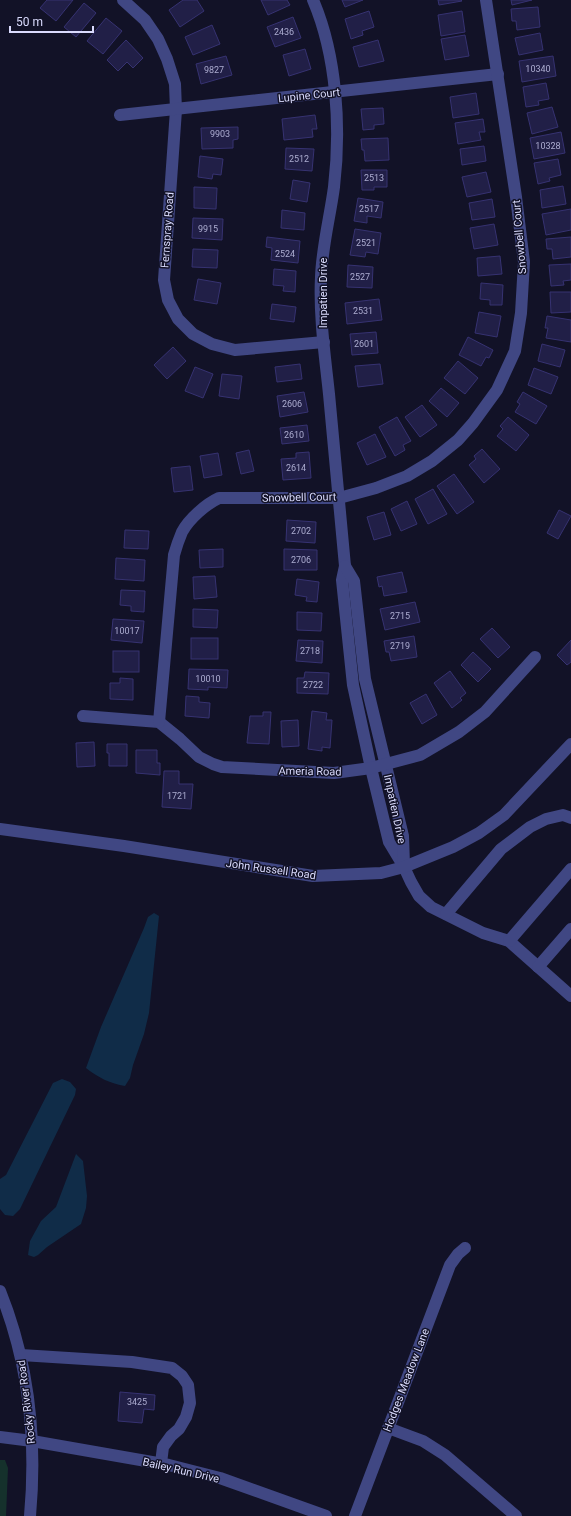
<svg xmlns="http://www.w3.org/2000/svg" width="571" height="1516" viewBox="0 0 571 1516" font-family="Roboto,sans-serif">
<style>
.green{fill:#15312c}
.water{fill:#102c48}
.building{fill:#211f47;stroke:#363271}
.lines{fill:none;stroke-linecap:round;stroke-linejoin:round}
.minor{stroke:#404783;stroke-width:12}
.labels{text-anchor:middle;stroke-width:3;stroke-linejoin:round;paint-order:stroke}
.number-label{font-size:9px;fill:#acacd0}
.street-label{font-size:11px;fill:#dadbfd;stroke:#121227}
</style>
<rect width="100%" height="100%" fill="#121227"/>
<polygon class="green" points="0,1460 5,1460 8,1468 6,1516 0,1516"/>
<g class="water">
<path d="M154,913L159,916L149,1013L144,1034L133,1065L130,1078L125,1086C111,1084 97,1077 86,1068L101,1027L144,928L148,917Z"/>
<polygon points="62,1079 70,1082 76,1089 75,1095 20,1209 13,1216 5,1215 0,1209 0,1179 6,1175 53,1083"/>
<polygon points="76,1154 83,1161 87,1196 86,1208 81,1224 47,1247 38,1255 34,1257 28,1255 30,1241 41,1221 56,1207"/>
</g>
<g class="building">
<polygon points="47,0 73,0 56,21 40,8"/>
<polygon points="183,0 197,0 204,11 180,27 169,10"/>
<polygon points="261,0 287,0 290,5 268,15"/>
<polygon points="342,0 363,0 345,7"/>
<polygon points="438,0 461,0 462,1 439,5"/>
<polygon points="511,0 532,0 512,5"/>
<polygon points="84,3 96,13 76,37 64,27"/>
<polygon points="538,7 540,27 517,30 516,21 512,21 511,9"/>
<polygon points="369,11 374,27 362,31 363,35 351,39 345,19"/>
<polygon points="462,11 465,32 441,36 438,15"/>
<polygon points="293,17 301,38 275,47 267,27"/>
<polygon points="106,18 122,31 103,54 87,41"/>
<polygon points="212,25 220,44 193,55 185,37"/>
<polygon points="540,33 543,50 519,55 515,38"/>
<polygon points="465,35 469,56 445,60 441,39"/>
<polygon points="126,40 143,58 133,68 127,62 118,71 107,60"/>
<polygon points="378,40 384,61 359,67 353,47"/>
<polygon points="305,49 311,69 289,76 283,55"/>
<polygon points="226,56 232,75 201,84 196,64"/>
<polygon points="553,56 556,76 522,82 519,61"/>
<polygon points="546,83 549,99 538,101 539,105 526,107 523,87"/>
<polygon points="476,93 479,114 453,118 450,97"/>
<polygon points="552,107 558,127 532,134 527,113"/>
<polygon points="383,108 384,124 374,125 374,129 363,130 361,109"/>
<polygon points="315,115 317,129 312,129 313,137 284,140 282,119"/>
<polygon points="483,119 485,132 479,132 481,140 458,144 455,123"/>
<polygon points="238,127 238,139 233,140 233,148 202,149 201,128"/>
<polygon points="561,132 565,153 534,159 530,138"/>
<polygon points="388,138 389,160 365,161 364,150 362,150 361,139"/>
<polygon points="484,146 486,161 462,165 460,149"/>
<polygon points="286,148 314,149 312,171 285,169"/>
<polygon points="200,156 223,159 221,175 213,174 212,179 198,177"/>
<polygon points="558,159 561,175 549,178 550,181 538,184 534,163"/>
<polygon points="361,170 387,170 387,187 374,187 374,190 362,190"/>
<polygon points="486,172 491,192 467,197 462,177"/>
<polygon points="293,180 310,183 307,202 290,199"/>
<polygon points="563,186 566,204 542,208 540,190"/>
<polygon points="194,187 217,188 216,209 194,208"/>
<polygon points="358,198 383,202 381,218 367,216 367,223 354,221"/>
<polygon points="492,199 495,217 472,220 469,203"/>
<polygon points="571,209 571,230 546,235 542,214"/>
<polygon points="282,210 305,213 304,230 281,228"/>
<polygon points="193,218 223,219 222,240 192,238"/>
<polygon points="494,224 498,245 474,249 470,228"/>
<polygon points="355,229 381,233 378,254 366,252 365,257 350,255"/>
<polygon points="267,237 300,241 298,263 271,260 272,248 266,247"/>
<polygon points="571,237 571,257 553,259 552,249 547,249 546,239"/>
<polygon points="193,249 218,250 217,268 192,267"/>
<polygon points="500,256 502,274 478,276 477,258"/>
<polygon points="571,264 571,280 563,281 564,285 551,286 549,265"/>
<polygon points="348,265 373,267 372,288 347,287"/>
<polygon points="274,269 296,271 295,292 283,291 284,286 273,285"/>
<polygon points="198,279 221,283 217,304 194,300"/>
<polygon points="481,283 503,285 502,305 490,305 490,300 480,299"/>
<polygon points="550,292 571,292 571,312 551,313"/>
<polygon points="379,299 382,320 347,324 345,303"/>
<polygon points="272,304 296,307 294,322 270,319"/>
<polygon points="479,312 501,316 497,337 475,333"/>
<polygon points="547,316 571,320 571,342 546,338 548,328 545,328"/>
<polygon points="376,332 378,353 352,355 350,334"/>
<polygon points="468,337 493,350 489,358 486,357 481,366 459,355"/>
<polygon points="542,344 565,350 560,367 538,361"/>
<polygon points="173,347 186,361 167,379 154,365"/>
<polygon points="458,361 478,378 465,394 444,378"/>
<polygon points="300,364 302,379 277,382 275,367"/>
<polygon points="380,364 383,384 358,387 355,366"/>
<polygon points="195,367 213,374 203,398 185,391"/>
<polygon points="534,368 558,377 551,394 528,385"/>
<polygon points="222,374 242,376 239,399 219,396"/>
<polygon points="441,388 459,403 447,417 429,401"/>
<polygon points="304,392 308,412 280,417 277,396"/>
<polygon points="523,392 547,406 536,424 515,412 520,404 517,402"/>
<polygon points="422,405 437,425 420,437 405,417"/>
<polygon points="397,417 411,441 403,445 405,450 395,456 379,427"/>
<polygon points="508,417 529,435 516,451 497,436 503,429 500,426"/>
<polygon points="307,425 309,441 282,444 280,428"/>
<polygon points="375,434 386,457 367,465 357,443"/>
<polygon points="482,449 500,469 484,483 469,465 476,459 474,456"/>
<polygon points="249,450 254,471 241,474 236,453"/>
<polygon points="309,452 311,478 283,480 281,459 296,458 296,453"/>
<polygon points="218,453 222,475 204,478 200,456"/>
<polygon points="190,466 193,490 174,492 171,468"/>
<polygon points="454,474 474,502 457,514 437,486"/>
<polygon points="433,489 447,514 428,524 415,499"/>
<polygon points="407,501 417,524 401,531 391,509"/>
<polygon points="559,510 571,516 558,539 547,533"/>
<polygon points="384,512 391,535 374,540 367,517"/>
<polygon points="287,520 316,522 315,543 286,541"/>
<polygon points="125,530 149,531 148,549 124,548"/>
<polygon points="223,549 223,567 200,568 199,550"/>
<polygon points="284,549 317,550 317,570 284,570"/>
<polygon points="116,558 145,560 144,581 115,579"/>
<polygon points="402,572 407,592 384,596 382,586 379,587 377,577"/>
<polygon points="215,576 217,597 194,599 193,577"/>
<polygon points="297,579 319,582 317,602 306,601 307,597 295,595"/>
<polygon points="121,590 145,591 144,612 131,611 131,606 120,605"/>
<polygon points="415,602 420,622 385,630 380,609"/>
<polygon points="193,609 218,610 217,628 193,627"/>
<polygon points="297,612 322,613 321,631 297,630"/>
<polygon points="113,619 144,621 142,643 111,640"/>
<polygon points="492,628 510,647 498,658 480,639"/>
<polygon points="414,636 417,657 391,661 389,652 386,652 384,641"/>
<rect x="191" y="638" width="27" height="21"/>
<polygon points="298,640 323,641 322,663 296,661"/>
<polygon points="571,640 571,662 567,665 557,655"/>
<rect x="113" y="651" width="26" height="21"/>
<polygon points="473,652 491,669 478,682 461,665"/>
<polygon points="189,669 228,670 227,688 208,687 208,690 188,689"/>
<polygon points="450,671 466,693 460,698 462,700 452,708 434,683"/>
<polygon points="305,672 329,673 328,694 297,693 297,678 304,678"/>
<polygon points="120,678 133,679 133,700 110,699 110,683 120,683"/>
<polygon points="426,694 437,715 422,724 410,703"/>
<polygon points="186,696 199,697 199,702 210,703 209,718 185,716"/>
<polygon points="312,711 327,713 326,720 332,720 330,748 322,747 322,751 308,749"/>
<polygon points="263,712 271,712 269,744 247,743 250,716 263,716"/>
<polygon points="298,720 299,746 282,747 281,721"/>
<polygon points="94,742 95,766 77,767 76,743"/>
<polygon points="107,744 127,744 127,766 109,766 109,753 107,753"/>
<polygon points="136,750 157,750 157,763 160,763 160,775 136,773"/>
<polygon points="164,771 179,771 179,784 193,784 191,809 162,807"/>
<polygon points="120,1392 155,1395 154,1410 144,1409 142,1423 118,1421"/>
</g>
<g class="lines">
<g class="minor">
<polyline points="123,0 145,20 158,39 167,59 175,84 176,110 164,280 168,300 178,319 193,334 212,344 235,350 324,342"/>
<path d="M313,0C337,56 341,128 334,187C330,217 322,247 321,277C319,316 325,356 329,394C334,452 340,509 345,566L342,580L353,685L371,768L389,842L404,867L411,882L419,896L431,907L483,933L509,941L571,996"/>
<polyline points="120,115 498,74"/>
<polyline points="345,566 354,581 365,679 403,836 404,865"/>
<polyline points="83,716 159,722 180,739 199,757 213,764 222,767 334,773 371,768 420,755 459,732 485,712 535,657"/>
<path d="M159,722L174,555C176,548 179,539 182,532C189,519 206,504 219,498H339L376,488L407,476L432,461L458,440L473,423L497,390L515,351L521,313L524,262L516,197L486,0"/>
<polyline points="0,829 124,846 313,876 381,873 404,867 453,847 479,833 504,815 571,744"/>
<polyline points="446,914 501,849 530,827 546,819 563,815 571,818"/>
<polyline points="509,941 571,869"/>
<polyline points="538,967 571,929"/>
<path d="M0,1291C29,1363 37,1439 30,1516"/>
<polyline points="21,1355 132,1362 172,1368 182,1376 188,1385 190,1403 186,1417 179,1429 171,1436 163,1447 161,1463"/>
<polyline points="388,1428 423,1441 445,1455 516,1516"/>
<polyline points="0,1437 32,1441 169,1465 220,1478 326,1516"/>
<polyline points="355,1516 450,1265 458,1254 465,1248"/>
</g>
</g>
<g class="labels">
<g class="number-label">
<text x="284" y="35">2436</text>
<text x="538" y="72">10340</text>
<text x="214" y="73">9827</text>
<text x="220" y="137">9903</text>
<text x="548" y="149">10328</text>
<text x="299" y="162">2512</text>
<text x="374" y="181">2513</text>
<text x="369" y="212">2517</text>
<text x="208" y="232">9915</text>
<text x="366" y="246">2521</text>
<text x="285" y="257">2524</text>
<text x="360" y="280">2527</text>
<text x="363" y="314">2531</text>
<text x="364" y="347">2601</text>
<text x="292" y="407">2606</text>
<text x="294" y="438">2610</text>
<text x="296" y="471">2614</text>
<text x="301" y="534">2702</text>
<text x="301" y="563">2706</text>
<text x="400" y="619">2715</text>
<text x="127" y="634">10017</text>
<text x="400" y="649">2719</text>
<text x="310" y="654">2718</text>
<text x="208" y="682">10010</text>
<text x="313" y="688">2722</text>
<text x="177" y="799">1721</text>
<text x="137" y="1405">3425</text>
</g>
<g class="street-label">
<text transform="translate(309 95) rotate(-6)" y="4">Lupine Court</text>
<text transform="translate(167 230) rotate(-86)" y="4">Fernspray Road</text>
<text transform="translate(519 237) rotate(-95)" y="4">Snowbell Court</text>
<text transform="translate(323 293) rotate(-90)" y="4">Impatien Drive</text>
<text transform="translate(299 497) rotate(-1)" y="4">Snowbell Court</text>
<text transform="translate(310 771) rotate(1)" y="4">Ameria Road</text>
<text transform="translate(395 809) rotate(78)" y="4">Impatien Drive</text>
<text transform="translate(271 869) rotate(8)" y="4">John Russell Road</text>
<text transform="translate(406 1380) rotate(-69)" y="4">Hodges Meadow Lane</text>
<text transform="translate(26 1402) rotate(-97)" y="4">Rocky River Road</text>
<text transform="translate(181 1470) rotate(13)" y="4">Bailey Run Drive</text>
</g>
</g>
<path d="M10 26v6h83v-6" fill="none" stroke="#dadbfd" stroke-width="2"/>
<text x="16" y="26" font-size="12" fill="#dadbfd" stroke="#121227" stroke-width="3" paint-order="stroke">50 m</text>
</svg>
